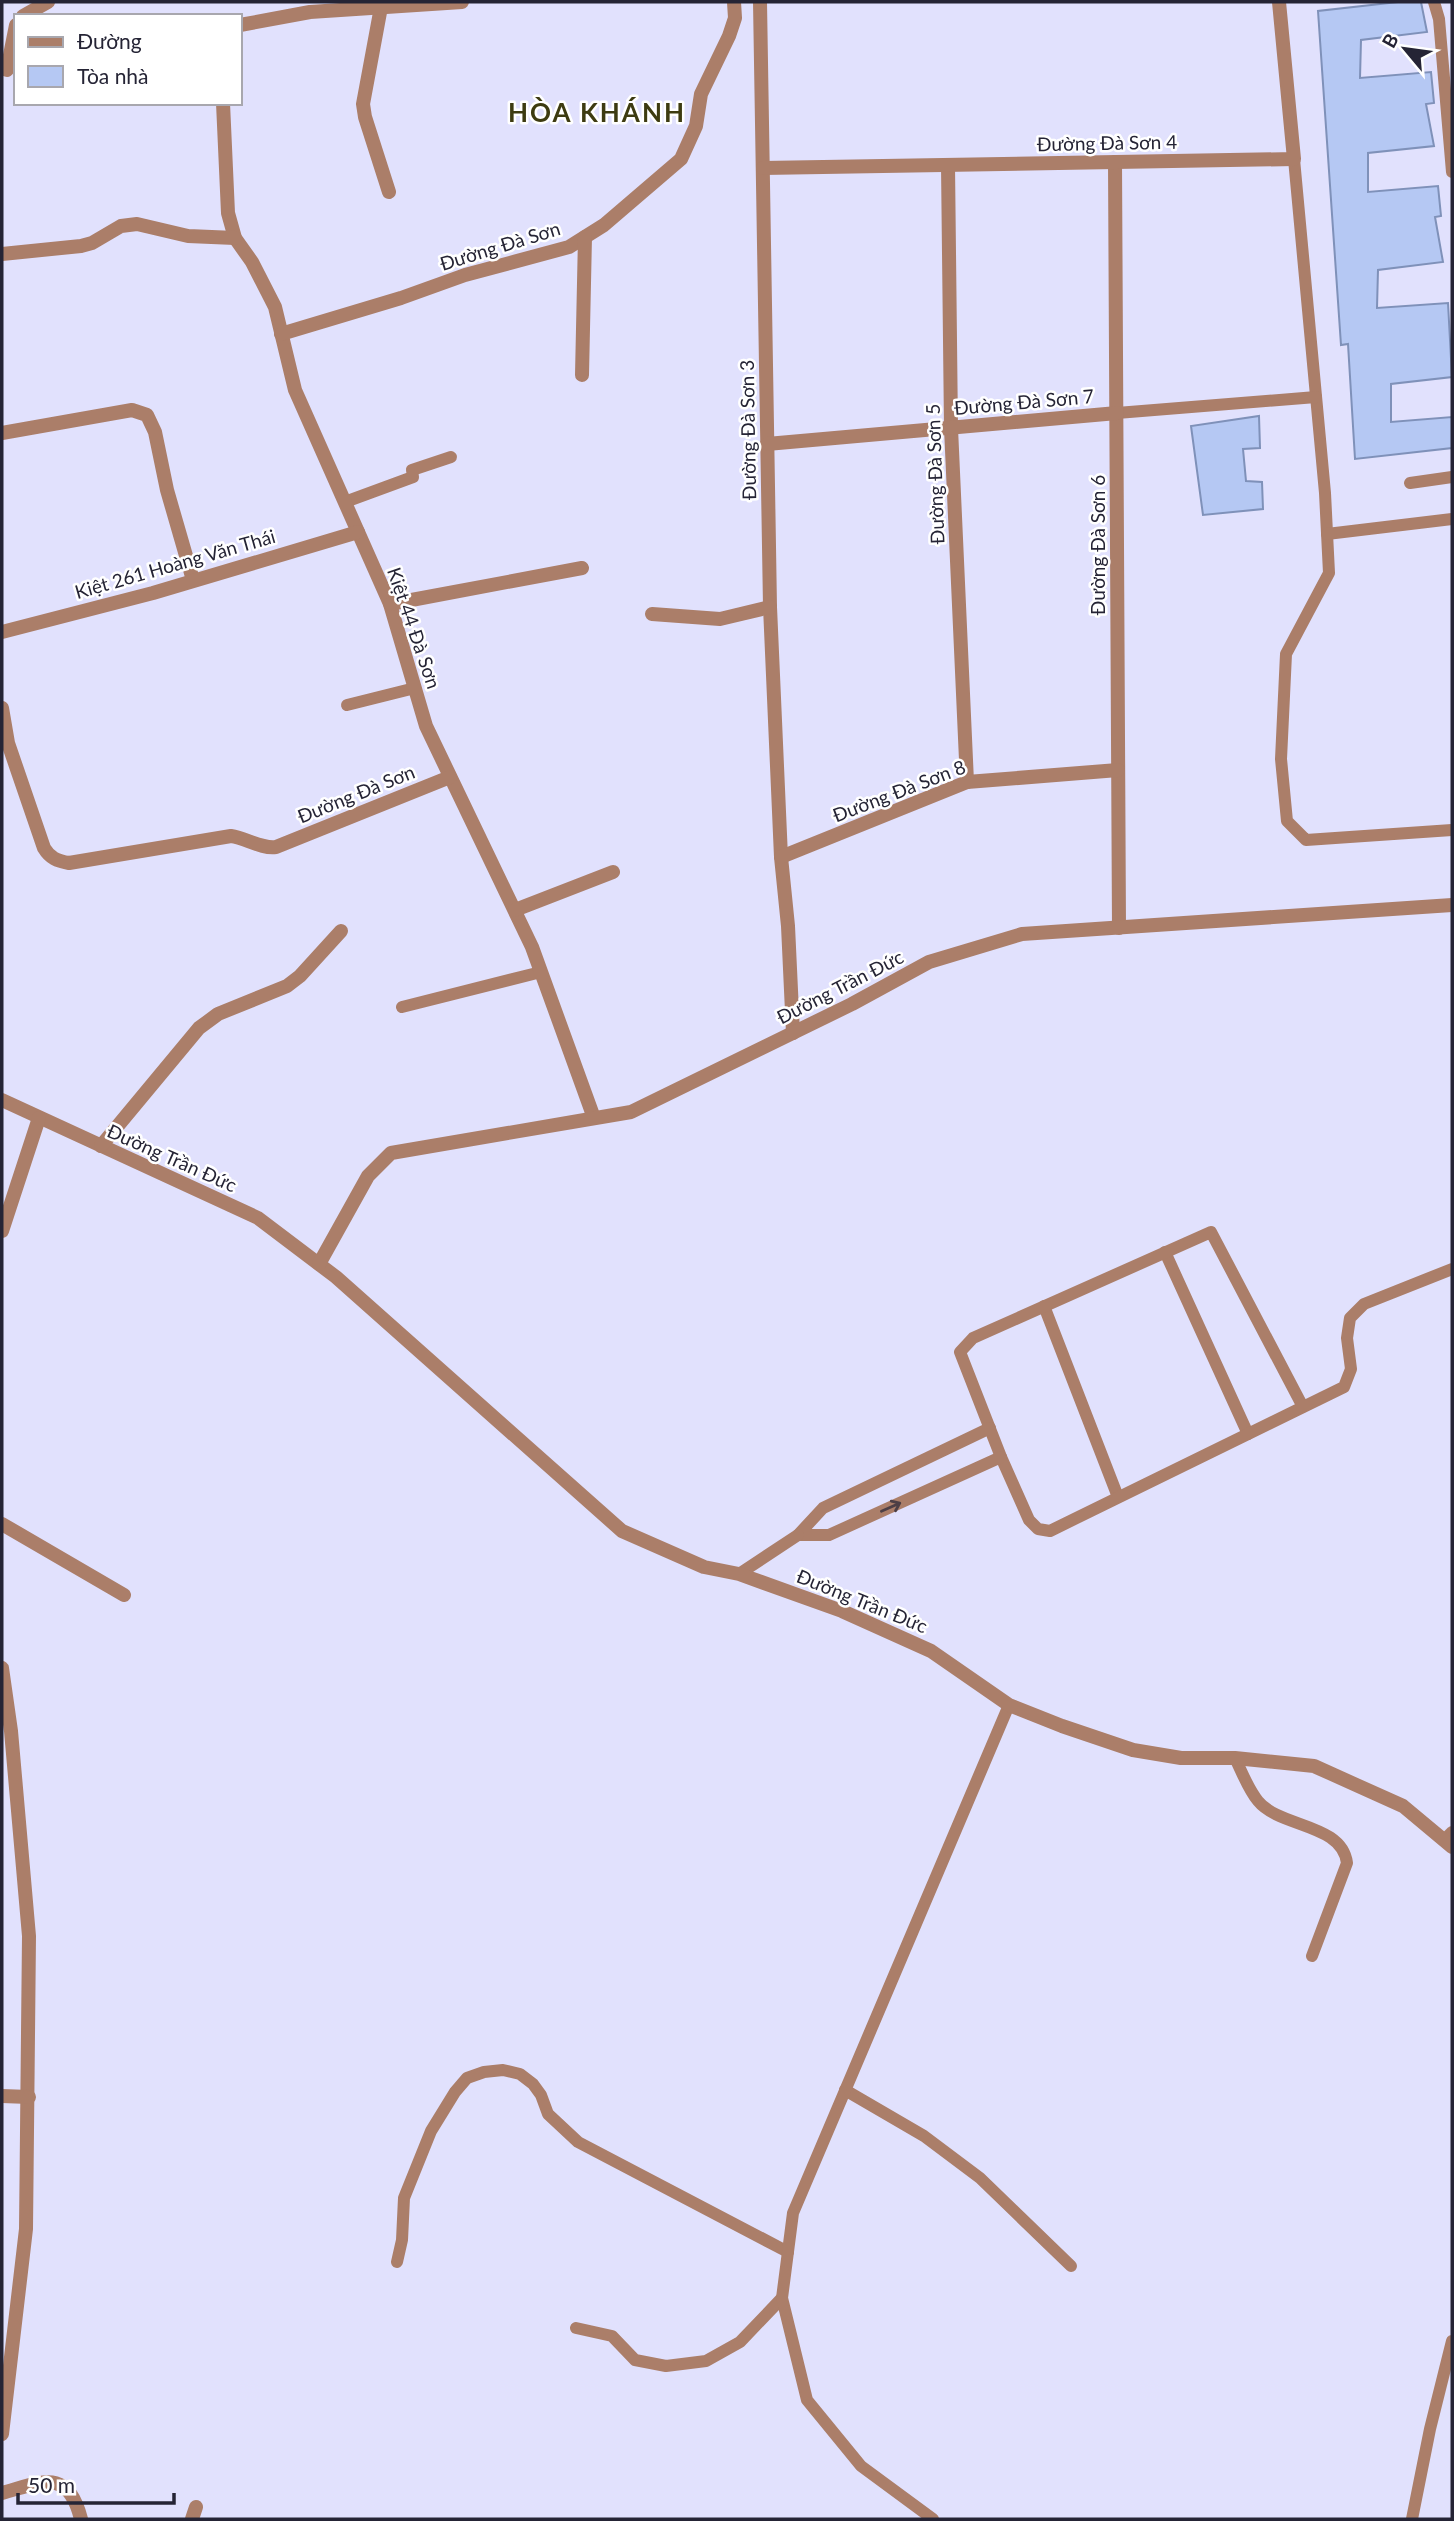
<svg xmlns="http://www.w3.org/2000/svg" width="1454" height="2521" viewBox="0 0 1454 2521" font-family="Lato,sans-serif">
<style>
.building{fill:#b5c8f3;stroke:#7f91b9;stroke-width:2}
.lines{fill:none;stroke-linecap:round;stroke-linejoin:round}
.lane{stroke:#ab7e69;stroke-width:12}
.street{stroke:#ab7e69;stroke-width:14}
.oneway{stroke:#4d3f45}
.labels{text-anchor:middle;stroke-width:5;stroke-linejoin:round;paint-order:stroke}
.street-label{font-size:19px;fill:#252435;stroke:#fff}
.district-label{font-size:26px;font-weight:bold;letter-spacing:2px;fill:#3d3b11;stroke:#fff}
</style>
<rect width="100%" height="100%" fill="#e1e1fd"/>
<g class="building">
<polygon points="1398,2 1421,2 1427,32 1361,40 1360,78 1431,72 1434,103 1426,104 1434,146 1368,153 1368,192 1438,186 1441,216 1435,217 1443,262 1378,270 1377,308 1448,303 1452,377 1391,384 1391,422 1452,417 1452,448 1355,459 1348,344 1341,345 1318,11"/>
<polygon points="1259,416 1260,448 1243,449 1246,481 1262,482 1263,509 1203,515 1191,426"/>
</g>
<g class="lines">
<g class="lane">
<polyline points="1434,2 1439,19 1452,172"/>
<polyline points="1294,159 1325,493 1329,573 1286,654 1281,759 1287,821 1306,840 1452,830"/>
<polyline points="1117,413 1316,397"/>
<polyline points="1410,483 1452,477"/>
<polyline points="345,502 413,477 412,470 451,457"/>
<polyline points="1327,534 1452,519"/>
<polyline points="347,705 415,688"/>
<polyline points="402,1007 541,972"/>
<polyline points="1165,1252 1248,1434"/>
<polyline points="1044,1306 1118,1497"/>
<polyline points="1303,1407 1211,1232 973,1338 960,1352 1001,1457 1029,1520 1038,1529 1050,1531 1344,1387 1351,1369 1347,1338 1350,1318 1364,1304 1452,1269"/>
<polyline points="990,1428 823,1508 798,1535 829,1535 1001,1457"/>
<polyline points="739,1574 798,1535"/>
<path d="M1235,1758C1242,1772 1248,1789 1258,1801C1280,1828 1342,1823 1347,1863L1312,1956"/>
<polyline points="1444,1840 1452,1832"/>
<polyline points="845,2090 924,2136 980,2178 1071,2266"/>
<polyline points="397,2262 402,2240 404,2198 431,2131 455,2092 467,2078 484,2072 503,2070 520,2074 533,2084 541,2095 548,2114 578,2142 788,2252"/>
<polyline points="576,2328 612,2336 635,2360 666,2366 706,2361 740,2342 782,2298"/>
<polyline points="933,2519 861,2466 807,2400 782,2298 793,2213 1009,1705"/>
<polyline points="1412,2519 1430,2429 1452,2341"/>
</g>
<g class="street">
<polyline points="760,2 770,607 781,857 788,926 793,1033"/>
<polyline points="381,7 363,104 365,117 389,192"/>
<polyline points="23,16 48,2"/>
<polyline points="240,25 310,12 462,2"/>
<polyline points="7,70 16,25"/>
<polyline points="223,103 228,213 235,238 252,262 275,307 295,390 390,604 426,726 532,947 594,1118"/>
<polyline points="1115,162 1119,928"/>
<polyline points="948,165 951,428 967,782"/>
<polyline points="763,168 1294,159 1279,2"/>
<polyline points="2,254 81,246 92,243 121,226 137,224 188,236 235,238"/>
<polyline points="281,334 401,298 465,275 569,247 604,225 681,159 696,126 701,94 729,36 735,18 734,2"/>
<polyline points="582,375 585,237"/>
<polyline points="2,433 132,410 147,415 155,432 167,490 193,580"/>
<polyline points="767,444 1117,413"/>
<polyline points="390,604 582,568"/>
<polyline points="652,614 720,619 770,607"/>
<polyline points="2,632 153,593 358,532"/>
<path d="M2,708L8,743L44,848C50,858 57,861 69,863L231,836C246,838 261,849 276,847L450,777"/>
<polyline points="781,857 967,782 1118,770"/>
<polyline points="515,910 613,872"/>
<polyline points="2,1100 258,1218 336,1277 622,1531 704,1567 739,1574 842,1611 931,1651 1009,1705 1062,1726 1133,1750 1181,1758 1235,1758 1314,1766 1403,1806 1452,1847"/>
<polyline points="101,1146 199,1028 218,1014 287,986 300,976 341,931"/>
<polyline points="2,1231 39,1118"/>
<polyline points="319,1264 368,1176 391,1153 631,1112 852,1004 929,962 1022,934 1452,905"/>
<polyline points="2,1524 124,1595"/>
<polyline points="2,1668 11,1731 29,1936 26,2229 2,2434"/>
<polyline points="2,2096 29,2097"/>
<path d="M2,2493C42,2482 68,2467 81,2519"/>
<polyline points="192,2519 196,2507"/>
</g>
</g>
<defs><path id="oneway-shaft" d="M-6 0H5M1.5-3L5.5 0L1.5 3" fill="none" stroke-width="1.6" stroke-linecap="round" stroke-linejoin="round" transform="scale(1.75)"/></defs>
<use class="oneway" href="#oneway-shaft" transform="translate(891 1507) rotate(-24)"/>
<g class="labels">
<g class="street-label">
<text transform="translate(1107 143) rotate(-1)" y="7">Đường Đà Sơn 4</text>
<text transform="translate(500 246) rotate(-17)" y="7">Đường Đà Sơn</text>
<text transform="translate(1024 402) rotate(-5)" y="7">Đường Đà Sơn 7</text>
<text transform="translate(748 430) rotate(-91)" y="7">Đường Đà Sơn 3</text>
<text transform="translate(935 474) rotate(-92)" y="7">Đường Đà Sơn 5</text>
<text transform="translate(1098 545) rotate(-90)" y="7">Đường Đà Sơn 6</text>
<text transform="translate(175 564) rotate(-16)" y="7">Kiệt 261 Hoàng Văn Thái</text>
<text transform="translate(414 628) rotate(71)" y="7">Kiệt 44 Đà Sơn</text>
<text transform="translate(899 791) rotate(-21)" y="7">Đường Đà Sơn 8</text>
<text transform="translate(356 794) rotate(-22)" y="7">Đường Đà Sơn</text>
<text transform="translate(840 987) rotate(-27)" y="7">Đường Trần Đức</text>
<text transform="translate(172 1158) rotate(24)" y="7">Đường Trần Đức</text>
<text transform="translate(862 1601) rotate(22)" y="7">Đường Trần Đức</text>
</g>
<g class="district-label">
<text x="597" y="122">HÒA KHÁNH</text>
</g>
</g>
<rect width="1454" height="2521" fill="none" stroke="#252435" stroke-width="7"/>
<rect x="14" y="14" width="228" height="91" fill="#ffffff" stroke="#a8a7ae" stroke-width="2"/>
<rect x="28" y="37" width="35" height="10" fill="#ab7e69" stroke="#a8a7ae" stroke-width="2"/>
<text x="77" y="49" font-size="21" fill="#252435">Đường</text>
<rect x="28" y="66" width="35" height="21" fill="#b5c8f3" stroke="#a8a7ae" stroke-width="2"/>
<text x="77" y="84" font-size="21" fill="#252435">Tòa nhà</text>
<g transform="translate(1405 49) rotate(299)" stroke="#ffffff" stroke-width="5" paint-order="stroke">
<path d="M0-5L12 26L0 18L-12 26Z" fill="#252435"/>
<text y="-10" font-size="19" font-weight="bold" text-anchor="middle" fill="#252435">B</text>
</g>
<path d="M18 2493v10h156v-10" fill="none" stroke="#252435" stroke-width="3.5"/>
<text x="28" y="2493" font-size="21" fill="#252435" stroke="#ffffff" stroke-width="5" paint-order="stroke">50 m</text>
</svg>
